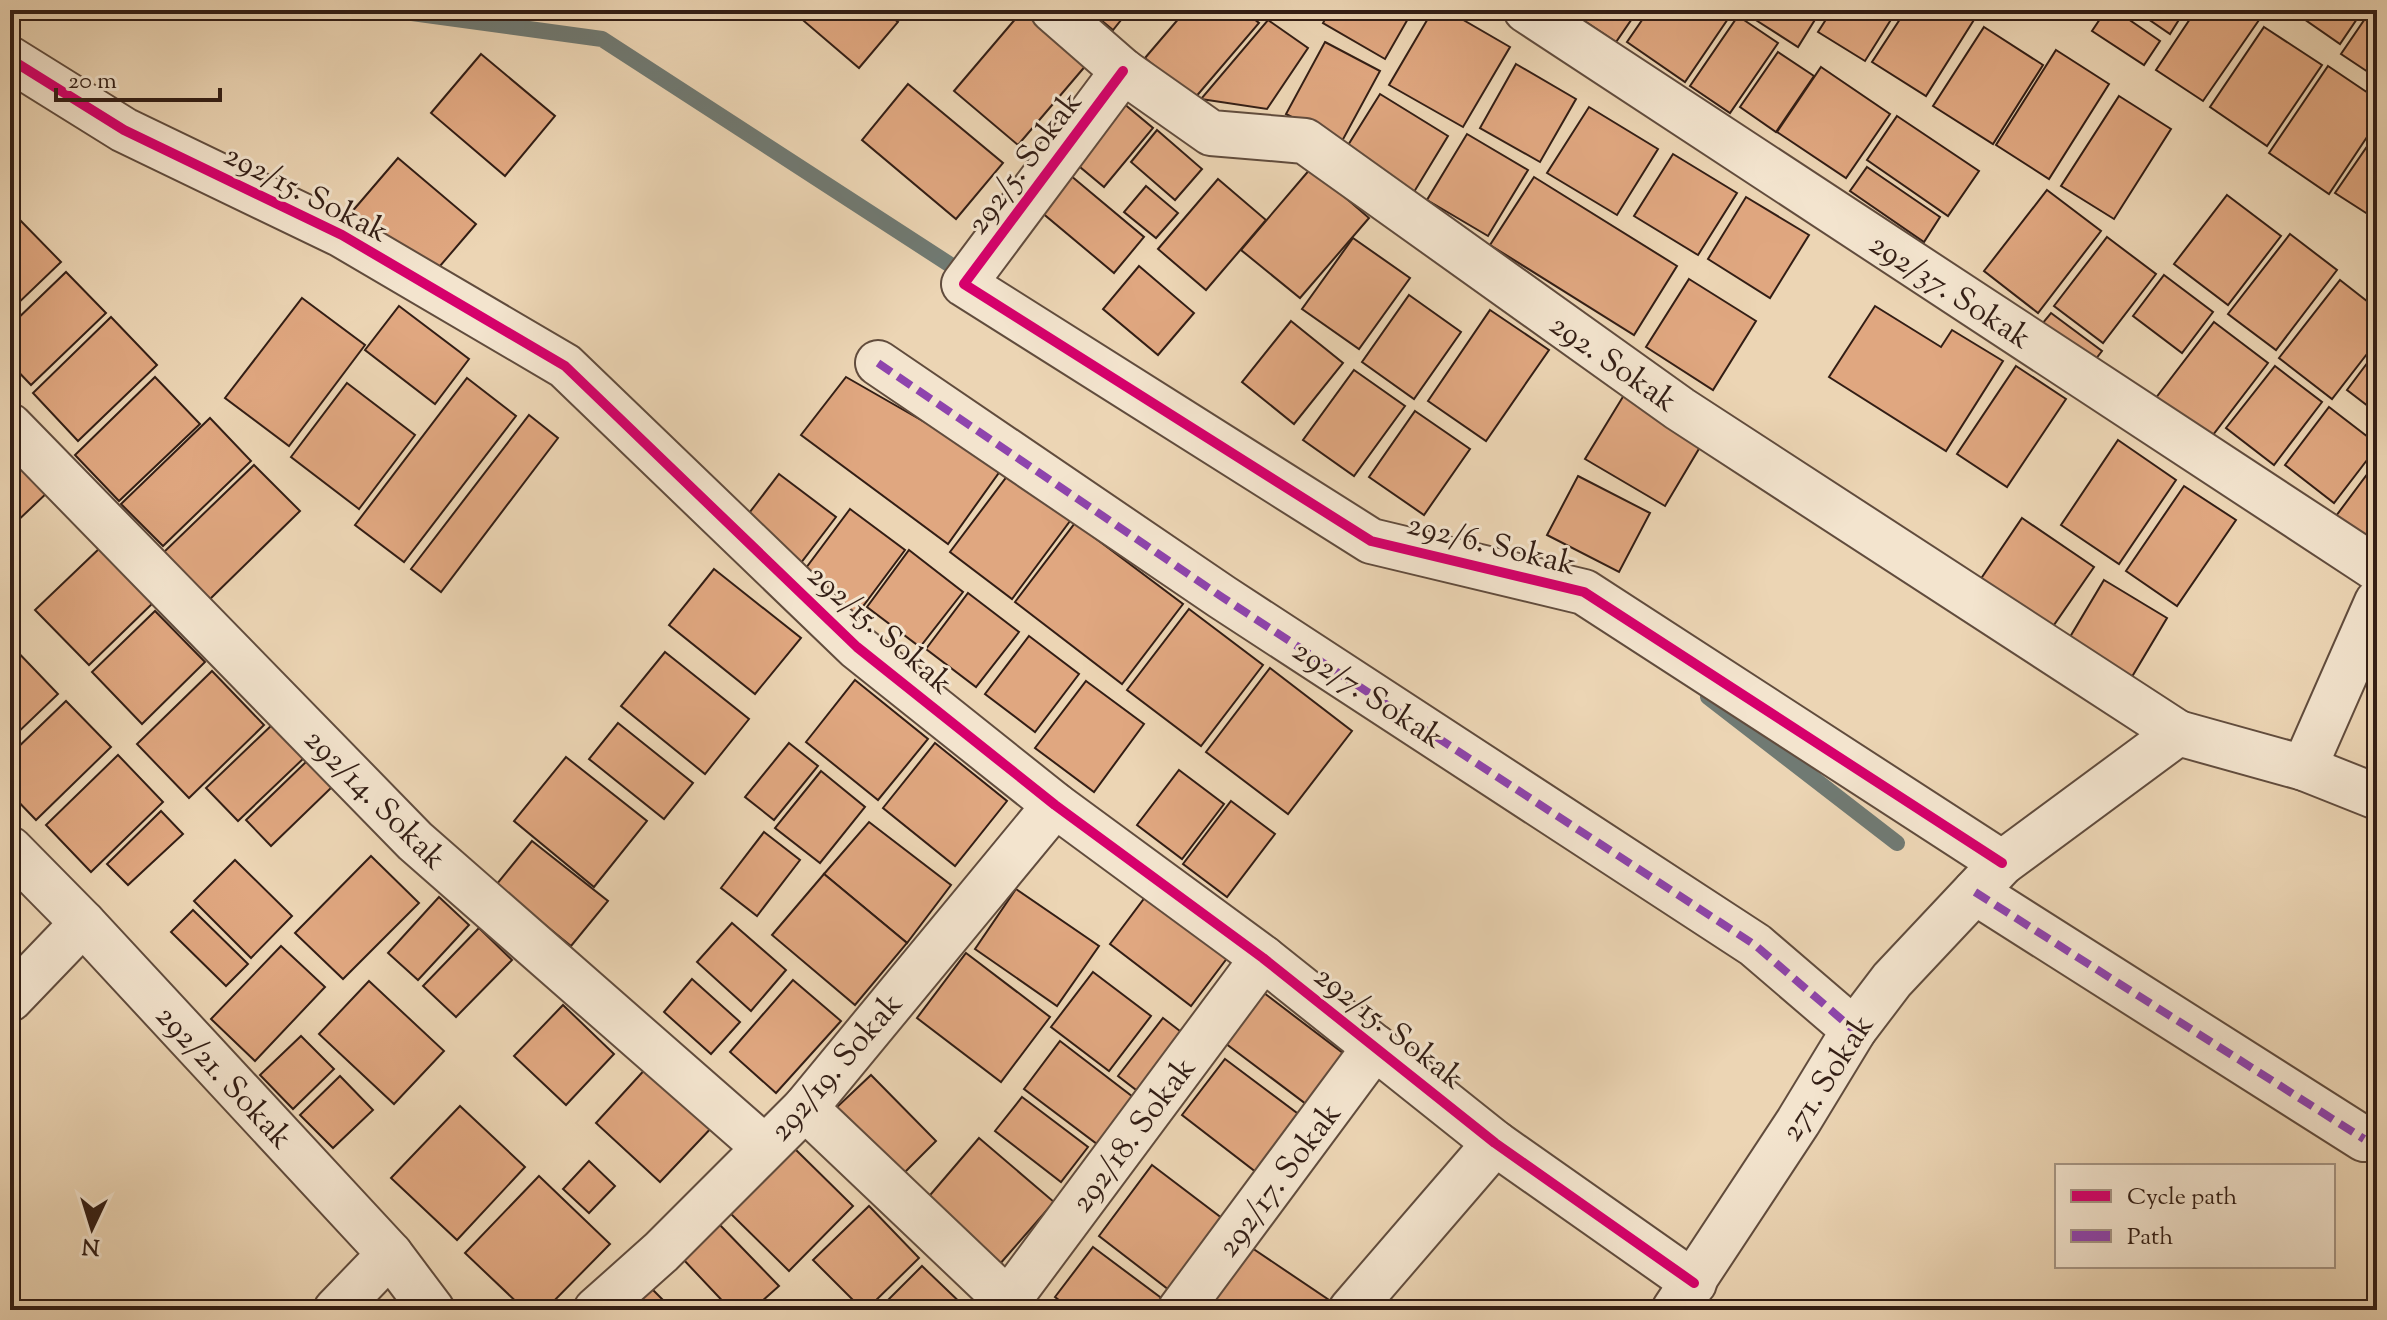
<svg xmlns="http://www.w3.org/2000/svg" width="2387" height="1320" viewBox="0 0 2387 1320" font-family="'Sorts Mill Goudy',serif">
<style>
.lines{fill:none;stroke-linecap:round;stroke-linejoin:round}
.stream{stroke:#707a73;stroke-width:16}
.building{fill:#e0a780;stroke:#331e15;stroke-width:2}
.minor-casing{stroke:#614c3d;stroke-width:48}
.minor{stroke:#f3e4ce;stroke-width:44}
.quiet{stroke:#8e44ad;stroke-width:8;stroke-dasharray:16 8;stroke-linecap:butt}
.cycleway-casing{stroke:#f3e4ce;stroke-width:15}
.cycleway{stroke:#d6006c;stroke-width:10}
.labels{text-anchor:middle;stroke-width:6;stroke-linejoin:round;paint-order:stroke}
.street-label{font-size:32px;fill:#331e15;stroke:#f3e4ce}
</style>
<rect width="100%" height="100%" fill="#ecd5b4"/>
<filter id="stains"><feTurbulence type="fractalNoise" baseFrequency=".0025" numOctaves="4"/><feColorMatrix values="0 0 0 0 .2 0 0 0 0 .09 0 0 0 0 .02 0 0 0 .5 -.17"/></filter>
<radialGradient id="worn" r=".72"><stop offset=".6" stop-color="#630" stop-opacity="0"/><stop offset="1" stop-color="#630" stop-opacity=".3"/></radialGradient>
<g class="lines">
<g class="stream">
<polyline points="408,10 412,13 602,39 969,277"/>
<polyline points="1708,697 1897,843"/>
</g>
</g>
<g class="building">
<polygon points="803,10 883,10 898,22 859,68 798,16"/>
<polygon points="898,10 914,10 907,18"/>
<polygon points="1023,10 1037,10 1093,57 1018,145 954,91"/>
<polygon points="1089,10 1129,10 1113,30"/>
<polygon points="1186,10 1243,10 1259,23 1194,99 1145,58"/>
<polygon points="1300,10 1319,10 1313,19"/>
<polygon points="1330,10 1413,10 1385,59 1323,23"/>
<polygon points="1433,10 1446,10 1510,47 1463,127 1389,85"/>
<polygon points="1568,10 1638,10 1616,42"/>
<polygon points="1649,10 1734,10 1685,82 1627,42"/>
<polygon points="1755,10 1821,10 1798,47 1751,17"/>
<polygon points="1832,10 1897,10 1865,61 1818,32"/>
<polygon points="1906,10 1970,10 1977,15 1926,96 1872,62"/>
<polygon points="2106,10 2115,10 2160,41 2144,65 2092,31"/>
<polygon points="2135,10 2185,10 2170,34"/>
<polygon points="2196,10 2245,10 2259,20 2203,101 2156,70"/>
<polygon points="2291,10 2363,10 2340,44"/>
<polygon points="2371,10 2377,10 2377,78 2341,54"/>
<polygon points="1738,16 1778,43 1730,113 1690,86"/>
<polygon points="1268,20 1308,48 1267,109 1201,99"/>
<polygon points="1984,27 2043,65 1993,144 1933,106"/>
<polygon points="2264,27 2322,65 2267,146 2210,107"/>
<polygon points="1325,42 1380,71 1341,143 1286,114"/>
<polygon points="2056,50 2109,84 2049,179 1996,145"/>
<polygon points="1778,52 1814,76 1776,132 1740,107"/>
<polygon points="481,54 555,116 505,176 431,113"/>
<polygon points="1516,64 1576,99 1540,162 1480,128"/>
<polygon points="2328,66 2377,99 2377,122 2329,194 2269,153"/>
<polygon points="1821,67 1890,114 1846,178 1777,132"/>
<polygon points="908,84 1003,163 956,219 862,140"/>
<polygon points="1380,94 1448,136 1414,192 1345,150"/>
<polygon points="2119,96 2171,129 2114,219 2061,186"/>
<polygon points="1117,98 1153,128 1104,187 1068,157"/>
<polygon points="1589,107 1658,149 1617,215 1547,173"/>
<polygon points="1897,116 1979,171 1948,216 1867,160"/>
<polygon points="1157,130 1202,169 1175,200 1131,162"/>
<polygon points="2377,132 2377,220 2335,193"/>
<polygon points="1467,134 1528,170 1488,236 1427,200"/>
<polygon points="1673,154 1737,193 1698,255 1634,216"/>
<polygon points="398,158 476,224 428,280 350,214"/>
<polygon points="1867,167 1940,217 1924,242 1850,191"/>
<polygon points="1311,168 1369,218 1300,298 1241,250"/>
<polygon points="1064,170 1144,237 1114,273 1034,206"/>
<polygon points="1534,177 1677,266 1634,335 1490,245"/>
<polygon points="1218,179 1266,220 1206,290 1158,249"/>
<polygon points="1146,186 1178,213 1156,238 1124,212"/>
<polygon points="2047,190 2101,231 2038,313 1984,271"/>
<polygon points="2227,195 2281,236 2228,305 2174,264"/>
<polygon points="1746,197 1809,235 1770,298 1708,259"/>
<polygon points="17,217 61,262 10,311 10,224"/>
<polygon points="2290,234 2337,270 2276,350 2228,314"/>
<polygon points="2107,237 2156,274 2103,343 2054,306"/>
<polygon points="1353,238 1410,278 1359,349 1302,309"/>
<polygon points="1139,266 1194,313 1158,355 1103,309"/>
<polygon points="66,272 106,313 31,385 10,363 10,326"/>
<polygon points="2164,275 2213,312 2182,353 2133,316"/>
<polygon points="1689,279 1756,321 1713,390 1646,347"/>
<polygon points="2340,280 2377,309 2377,341 2332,399 2279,358"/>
<polygon points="1409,295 1461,332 1414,399 1362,362"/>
<polygon points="302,298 365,345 289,446 225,398"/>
<polygon points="399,306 469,359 435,404 365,350"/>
<polygon points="1875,306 1941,347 1952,330 2003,361 1946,451 1829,377"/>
<polygon points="1490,310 1549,350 1486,441 1428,401"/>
<polygon points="2051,313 2102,351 2088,369 2037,330"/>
<polygon points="111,317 157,365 78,441 33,393"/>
<polygon points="1291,321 1343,363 1294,424 1242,382"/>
<polygon points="2214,322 2268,363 2206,444 2152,403"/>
<polygon points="2377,350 2377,413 2347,390"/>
<polygon points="2016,366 2066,399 2007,487 1957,454"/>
<polygon points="2275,366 2322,402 2274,465 2226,428"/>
<polygon points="1354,370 1405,406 1354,476 1303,440"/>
<polygon points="155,377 200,424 119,501 75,455"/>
<polygon points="846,377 1003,467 948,544 801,435"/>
<polygon points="467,378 516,416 404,562 355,525"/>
<polygon points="347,383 415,435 359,509 291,457"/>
<polygon points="1624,395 1703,442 1665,506 1585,459"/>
<polygon points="2329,407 2377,444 2377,447 2334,503 2285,465"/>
<polygon points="1415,411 1470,449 1424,515 1369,477"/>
<polygon points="529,415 558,438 441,592 411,569"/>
<polygon points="210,418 251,461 163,546 121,504"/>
<polygon points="2118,440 2176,480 2119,564 2061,525"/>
<polygon points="10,446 51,489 10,528"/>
<polygon points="2377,461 2377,547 2336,516"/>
<polygon points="254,465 300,511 209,600 163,553"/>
<polygon points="1011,471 1073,517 1012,599 950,552"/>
<polygon points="779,474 836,517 797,568 740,525"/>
<polygon points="1578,476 1650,513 1619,572 1547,535"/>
<polygon points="2184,486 2236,520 2177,606 2126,571"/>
<polygon points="850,509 905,550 855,617 800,576"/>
<polygon points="2022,518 2094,567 2047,635 1976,586"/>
<polygon points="1075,523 1183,604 1122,684 1015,602"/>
<polygon points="102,546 155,601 89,665 35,610"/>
<polygon points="909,550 963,592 920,647 867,607"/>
<polygon points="714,569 801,638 755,694 669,625"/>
<polygon points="2104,580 2167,618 2130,680 2067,642"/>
<polygon points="968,593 1019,632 976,687 926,649"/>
<polygon points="1189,609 1263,665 1201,746 1127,690"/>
<polygon points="155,611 205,662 142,724 92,672"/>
<polygon points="1029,636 1079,674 1035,732 985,694"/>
<polygon points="10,644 58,694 10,740"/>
<polygon points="665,652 749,719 705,774 621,706"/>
<polygon points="1270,668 1352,731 1288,814 1206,752"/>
<polygon points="212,671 264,725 189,798 137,744"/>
<polygon points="855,680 928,739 878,800 806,742"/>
<polygon points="1086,681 1144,724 1094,792 1035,748"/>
<polygon points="66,701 111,747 36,820 10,793 10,755"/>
<polygon points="274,723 306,756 238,821 206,788"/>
<polygon points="618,723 693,783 664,819 589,759"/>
<polygon points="789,743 818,766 774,820 745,797"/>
<polygon points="935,743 1007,801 955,866 883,808"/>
<polygon points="118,755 163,802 91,872 46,825"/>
<polygon points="566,757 647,821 594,887 514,821"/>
<polygon points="308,760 333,786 271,846 246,820"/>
<polygon points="1179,770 1224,804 1182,859 1137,825"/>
<polygon points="821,771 865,807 820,863 775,828"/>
<polygon points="1231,801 1275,834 1227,897 1183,864"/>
<polygon points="161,811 183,834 128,885 107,864"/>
<polygon points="869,822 951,885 907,943 824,874"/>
<polygon points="764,832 800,860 757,916 721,888"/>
<polygon points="532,841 608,901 571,946 496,885"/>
<polygon points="371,856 419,903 343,979 295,933"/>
<polygon points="235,860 292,916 251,958 194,901"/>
<polygon points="824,874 907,943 855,1005 772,935"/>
<polygon points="1016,889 1099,946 1057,1006 975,949"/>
<polygon points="1149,892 1231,953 1191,1006 1110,944"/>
<polygon points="439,897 469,925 418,980 388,953"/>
<polygon points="193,910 248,964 226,986 171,932"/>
<polygon points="732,923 786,970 751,1011 697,962"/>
<polygon points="479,928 512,960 456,1017 423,986"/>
<polygon points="281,946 325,987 255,1061 211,1019"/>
<polygon points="966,953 1050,1017 1001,1082 917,1018"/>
<polygon points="1093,972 1151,1016 1109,1071 1051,1027"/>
<polygon points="692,979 740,1022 711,1054 664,1012"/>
<polygon points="793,980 841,1021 776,1093 730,1052"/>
<polygon points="369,981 444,1051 394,1104 319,1034"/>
<polygon points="1264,993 1352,1060 1314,1110 1225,1043"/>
<polygon points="563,1005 614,1054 566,1105 514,1056"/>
<polygon points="1163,1018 1189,1038 1144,1096 1118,1076"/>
<polygon points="301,1036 334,1069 293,1109 260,1075"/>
<polygon points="1060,1041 1133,1097 1097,1144 1024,1089"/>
<polygon points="1225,1059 1309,1122 1265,1179 1182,1115"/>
<polygon points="649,1065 715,1124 660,1182 596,1123"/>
<polygon points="871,1075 936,1141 902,1175 836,1108"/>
<polygon points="340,1076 373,1110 333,1148 300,1115"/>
<polygon points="1022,1097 1088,1147 1061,1182 995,1131"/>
<polygon points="460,1106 525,1167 457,1240 391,1178"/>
<polygon points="979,1138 1054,1202 999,1265 925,1201"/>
<polygon points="793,1147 853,1206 789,1271 729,1212"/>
<polygon points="589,1161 615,1186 589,1213 563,1189"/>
<polygon points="1152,1165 1227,1222 1173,1293 1099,1236"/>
<polygon points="539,1176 610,1244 545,1310 525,1310 465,1253"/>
<polygon points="869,1206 919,1258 866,1310 863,1310 813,1260"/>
<polygon points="718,1223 779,1286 752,1310 731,1310 682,1258"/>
<polygon points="1093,1247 1168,1303 1163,1310 1072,1310 1055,1297"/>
<polygon points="1252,1248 1338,1306 1335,1310 1226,1310 1207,1296"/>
<polygon points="922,1266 968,1310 878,1310"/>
<polygon points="645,1282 673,1310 616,1310"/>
<polygon points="1046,1302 1056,1310 1040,1310"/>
</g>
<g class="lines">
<g class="minor-casing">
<g id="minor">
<polyline points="1053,10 1123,71 1211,133 1305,141 1680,409 2178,733"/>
<polyline points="1526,10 2377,569"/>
<polyline points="10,59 124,130 342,235 565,366 857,647 1055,805 1263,958 1495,1143 1694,1283"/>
<polyline points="1123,71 964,284 1371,541 1584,592 2002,863"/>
<polyline points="878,363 1222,597 1755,945 1854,1030"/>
<polyline points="10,426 415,841 764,1147"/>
<polyline points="2304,768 2377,602"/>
<polyline points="10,849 83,923 390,1254 432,1310"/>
<polyline points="1975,892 2364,1139"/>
<polyline points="10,999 83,923"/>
<polyline points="805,1108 1008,1301"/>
<polyline points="336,1310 390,1254"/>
<polyline points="596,1310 661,1252 805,1108 1055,805"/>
<polyline points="1001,1310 1263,958"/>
<polyline points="1180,1310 1375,1047"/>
<polyline points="1351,1310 1495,1143"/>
<polyline points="1674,1310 1798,1122 1854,1030 1892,980 2002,863 2178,733 2304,768 2377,797"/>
</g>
</g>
<use href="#minor" class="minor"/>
<g class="quiet">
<polyline points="878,363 1222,597 1755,945 1854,1030"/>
<polyline points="1975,892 2364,1139"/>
</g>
<g class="cycleway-casing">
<g id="cycleway">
<polyline points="10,59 124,130 342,235 565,366 857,647 1055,805 1263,958 1495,1143 1694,1283"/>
<polyline points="1123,71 964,284 1371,541 1584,592 2002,863"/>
</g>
</g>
<use href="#cycleway" class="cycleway"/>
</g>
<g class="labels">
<g class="street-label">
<text transform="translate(1023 162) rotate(-53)" y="11">292/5. Sokak</text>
<text transform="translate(307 192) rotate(27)" y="11">292/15. Sokak</text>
<text transform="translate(1951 290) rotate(33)" y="11">292/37. Sokak</text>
<text transform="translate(1614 362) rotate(35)" y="11">292. Sokak</text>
<text transform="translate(1492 543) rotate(14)" y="11">292/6. Sokak</text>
<text transform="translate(881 628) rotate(41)" y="11">292/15. Sokak</text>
<text transform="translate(1369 693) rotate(33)" y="11">292/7. Sokak</text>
<text transform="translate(376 798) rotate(45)" y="11">292/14. Sokak</text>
<text transform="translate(1390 1026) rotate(38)" y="11">292/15. Sokak</text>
<text transform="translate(835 1066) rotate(-49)" y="11">292/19. Sokak</text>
<text transform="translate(225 1076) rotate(47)" y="11">292/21. Sokak</text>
<text transform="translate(1826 1077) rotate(-57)" y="11">271. Sokak</text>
<text transform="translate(1132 1134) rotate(-53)" y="11">292/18. Sokak</text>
<text transform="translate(1278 1179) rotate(-53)" y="11">292/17. Sokak</text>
</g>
</g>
<rect width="2387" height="1320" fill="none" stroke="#ecd5b4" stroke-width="40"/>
<rect x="12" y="12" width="2363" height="1296" fill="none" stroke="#331e15" stroke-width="4"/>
<rect x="20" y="20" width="2347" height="1280" fill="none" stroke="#331e15" stroke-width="2"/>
<rect x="2055" y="1164" width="280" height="104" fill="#f3e4ce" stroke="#a69584" stroke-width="2"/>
<rect x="2071" y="1190" width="40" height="12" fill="#d6006c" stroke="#a69584" stroke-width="2"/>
<text x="2127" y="1204" font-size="24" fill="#331e15">Cycle path</text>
<rect x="2071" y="1230" width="40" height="12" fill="#8e44ad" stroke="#a69584" stroke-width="2"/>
<text x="2127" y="1244" font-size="24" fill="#331e15">Path</text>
<g transform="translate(92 1228) rotate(184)" stroke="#f3e4ce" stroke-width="6" paint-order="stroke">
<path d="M0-6L14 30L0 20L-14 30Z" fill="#331e15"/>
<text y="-12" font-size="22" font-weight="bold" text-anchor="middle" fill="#331e15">N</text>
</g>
<path d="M56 88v12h164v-12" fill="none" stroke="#331e15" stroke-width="4"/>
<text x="68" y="88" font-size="24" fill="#331e15" stroke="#f3e4ce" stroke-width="6" paint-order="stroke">20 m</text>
<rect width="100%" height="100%" filter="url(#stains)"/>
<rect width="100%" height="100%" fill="url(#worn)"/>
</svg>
